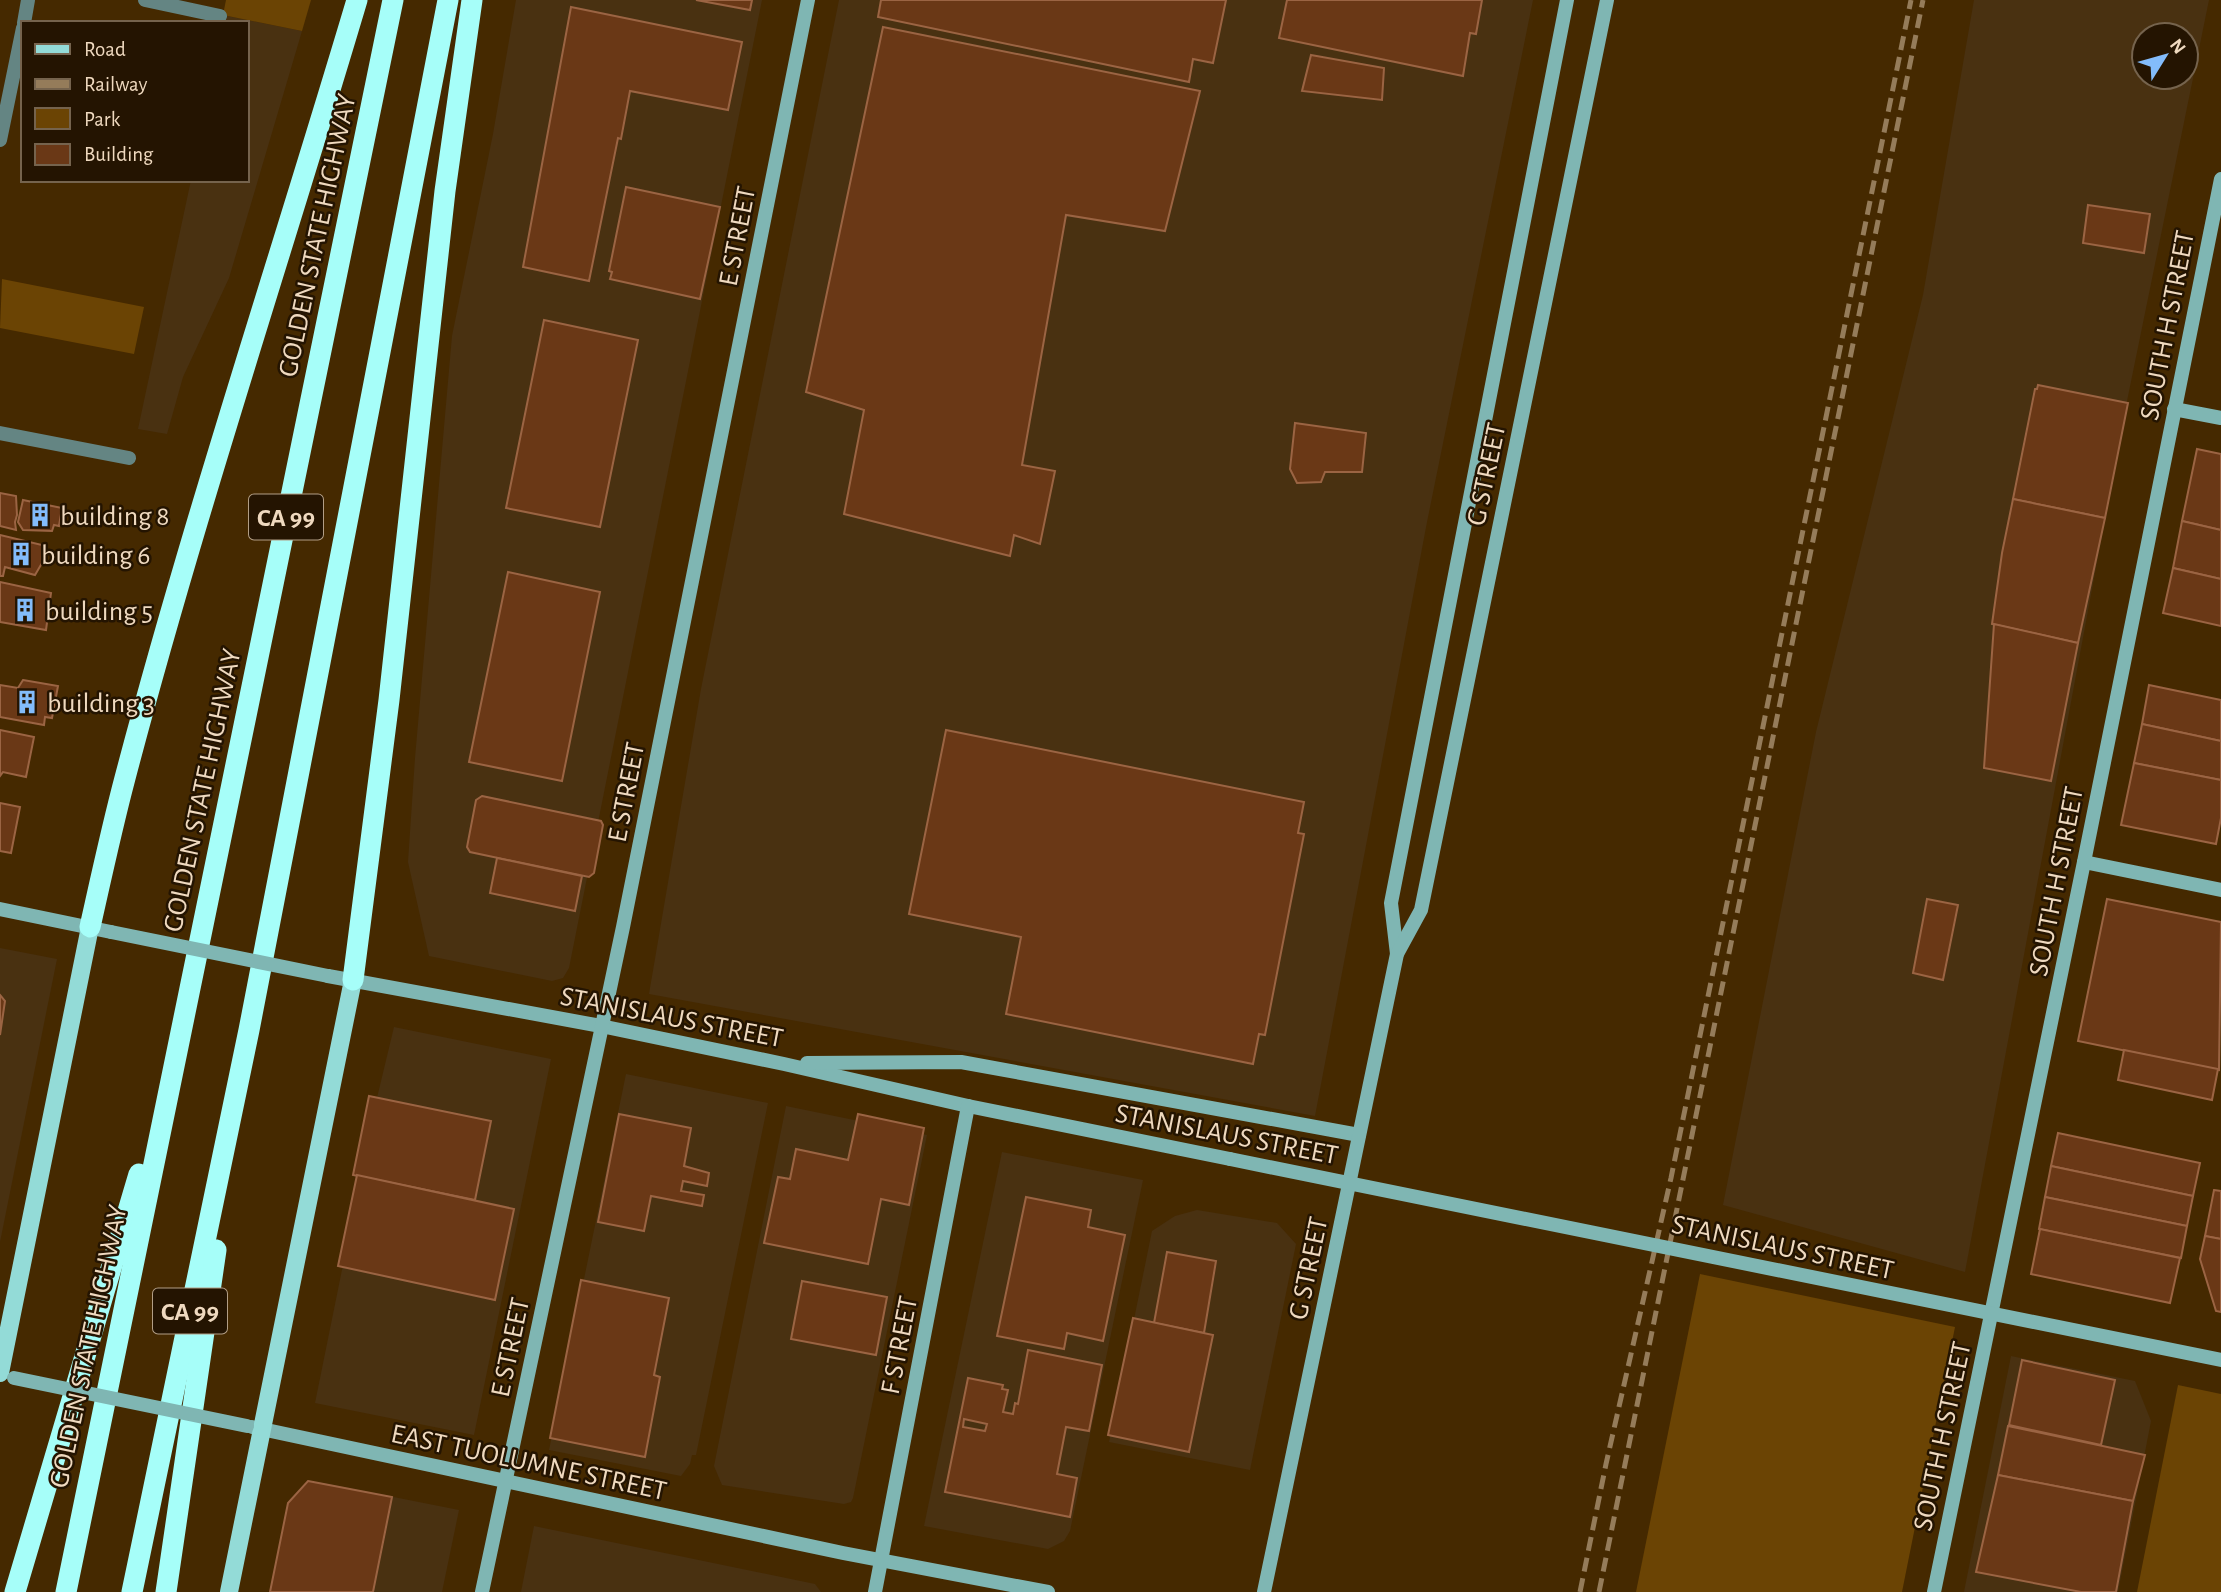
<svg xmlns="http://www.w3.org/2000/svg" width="2221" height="1592" viewBox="0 0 2221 1592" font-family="'Alegreya Sans',sans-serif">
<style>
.built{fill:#493111;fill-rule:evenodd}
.green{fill:#6b4404}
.building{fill:#6a3816;stroke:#9b6443;stroke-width:2;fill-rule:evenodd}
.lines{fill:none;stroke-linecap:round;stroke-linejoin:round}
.street{stroke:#648583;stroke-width:14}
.secondary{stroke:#7fb6b3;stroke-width:14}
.primary{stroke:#93dbd7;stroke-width:18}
.highway{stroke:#a6fef9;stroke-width:21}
.rail{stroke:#957c5a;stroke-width:5;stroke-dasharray:14 7;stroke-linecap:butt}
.secondary-bridge{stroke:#7fb6b3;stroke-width:14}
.labels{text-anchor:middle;stroke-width:5;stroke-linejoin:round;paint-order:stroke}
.shield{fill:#241401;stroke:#b29e86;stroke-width:2}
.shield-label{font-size:26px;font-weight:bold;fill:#efd9bf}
.street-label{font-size:28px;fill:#efd9bf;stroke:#241401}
.poi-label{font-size:28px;fill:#efd9bf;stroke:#241401;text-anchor:start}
</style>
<rect width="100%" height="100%" fill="#452900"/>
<g class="built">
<polygon points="516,0 762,0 569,968 563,978 552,981 429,956 408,862 415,758 452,336 493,134"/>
<polygon points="839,0 1533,0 1427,522 1315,1116 649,994 701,689"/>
<path d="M1974,0H2209L2127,401L1965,1272L1723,1205L1816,732L1923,295ZM2144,35H2186V77H2144Z"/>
<polygon points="223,15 302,31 229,278 183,377 167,434 138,429 191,180 247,180 247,23 222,23"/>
<polygon points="0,948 57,959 0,1242"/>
<polygon points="394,1027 551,1059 474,1435 315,1403 376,1102"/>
<polygon points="626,1074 768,1103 696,1455 692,1455 690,1464 681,1476 549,1450"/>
<polygon points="786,1106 927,1135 853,1498 851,1502 844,1504 722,1485 714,1466"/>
<polygon points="1002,1152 1143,1180 1070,1531 1064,1541 1048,1549 924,1526"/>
<polygon points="1197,1210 1277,1223 1296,1244 1250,1470 1109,1442 1152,1231 1175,1216"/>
<polygon points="2011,1356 2135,1381 2151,1421 2118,1592 1964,1592"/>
<polygon points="318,1482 459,1510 442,1592 276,1592 294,1503"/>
<polygon points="534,1526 815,1584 821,1592 521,1592"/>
</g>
<g class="green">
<polygon points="226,0 311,0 302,31 223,15"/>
<polygon points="2,279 144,307 134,354 0,328"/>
<polygon points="1700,1274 1955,1327 1902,1592 1636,1592"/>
<polygon points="2178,1385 2221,1394 2221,1592 2137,1592"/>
</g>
<g class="building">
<polygon points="696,0 752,0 750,10"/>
<polygon points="881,0 1226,0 1213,63 1193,59 1189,82 878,17"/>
<polygon points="1287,0 1482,0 1476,34 1470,33 1463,76 1279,38"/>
<polygon points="571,7 742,42 728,110 630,91 621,139 618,138 589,281 523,267"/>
<polygon points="883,27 1200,91 1165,231 1066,215 1022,465 1055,471 1040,544 1014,535 1010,556 844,514 864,410 806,392"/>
<polygon points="1311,55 1384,68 1382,100 1302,91"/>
<polygon points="626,187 720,207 700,299 610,279 612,272 609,271"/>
<polygon points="2088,205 2150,214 2144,253 2083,243"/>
<polygon points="544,320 638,340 600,527 506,508"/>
<polygon points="2038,385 2128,403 2105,518 2013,499 2035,389 2037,389"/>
<polygon points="1295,423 1366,433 1362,472 1325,472 1321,482 1297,483 1290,469"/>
<polygon points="2197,449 2221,454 2221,530 2182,521"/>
<polygon points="0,493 16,496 17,515 15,522 16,530 0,526"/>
<polygon points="2013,499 2105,518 2078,643 1992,624 2002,553"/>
<polygon points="23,500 62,508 59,526 54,525 52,531 23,530 18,522"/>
<polygon points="2182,521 2221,530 2221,579 2173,568"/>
<polygon points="0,535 42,545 42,563 35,575 5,567 3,576 0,576"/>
<polygon points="2173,568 2221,579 2221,626 2163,613"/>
<polygon points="508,572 600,592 562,781 469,762"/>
<polygon points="0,582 51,593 46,630 0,622"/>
<polygon points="1994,624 2078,643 2051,781 1984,768"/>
<polygon points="23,680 58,686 52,718 45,717 44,725 0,717 0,685 18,688"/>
<polygon points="2149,685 2221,700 2221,741 2142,724"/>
<polygon points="2142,724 2221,741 2221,780 2134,763"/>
<polygon points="0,730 34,737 26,777 3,772 0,776"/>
<polygon points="946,730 1304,802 1298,833 1304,834 1265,1035 1259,1034 1253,1064 1006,1014 1021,937 909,914"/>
<polygon points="2134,763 2221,780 2221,818 2216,844 2121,825"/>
<polygon points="482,796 601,821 603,825 594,873 589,877 470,852 467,847 476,800"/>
<polygon points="0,803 20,807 11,853 0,851"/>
<polygon points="497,858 582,876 575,911 490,893"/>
<polygon points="1927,899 1958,905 1943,980 1913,973"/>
<polygon points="2107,899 2221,922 2219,1070 2078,1041"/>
<polygon points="0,995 5,1001 0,1035"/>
<polygon points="2124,1050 2218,1069 2212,1100 2118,1080"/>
<polygon points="369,1096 491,1121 475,1200 353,1175"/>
<polygon points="619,1114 691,1128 684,1166 709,1173 707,1186 683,1181 681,1191 704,1195 702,1206 651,1196 644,1231 598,1222"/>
<polygon points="858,1114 924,1128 909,1205 881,1199 868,1264 764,1243 778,1177 790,1179 796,1149 848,1160"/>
<polygon points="2058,1133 2200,1163 2193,1196 2051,1166"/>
<polygon points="2051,1166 2193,1196 2187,1226 2045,1197"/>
<polygon points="357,1175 514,1209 495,1300 338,1266"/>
<polygon points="2214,1190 2221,1191 2221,1239 2205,1236"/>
<polygon points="1026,1197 1091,1210 1088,1227 1125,1235 1103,1341 1067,1333 1064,1349 997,1336"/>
<polygon points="2045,1197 2187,1226 2181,1258 2039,1229"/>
<polygon points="2040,1229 2180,1258 2170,1303 2031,1274"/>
<polygon points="2205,1236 2221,1239 2221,1312 2216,1311 2200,1259"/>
<polygon points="1167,1252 1216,1261 1204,1333 1154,1323"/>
<polygon points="581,1280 669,1298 654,1375 660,1377 645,1457 550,1438"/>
<polygon points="802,1281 887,1297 876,1355 791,1339"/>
<polygon points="1133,1318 1213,1335 1189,1452 1108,1435"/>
<path d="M1028,1350L1102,1365L1089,1431L1066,1427L1057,1474L1077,1478L1070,1517L945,1492L968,1378L1003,1385L1002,1389L1008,1390L1003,1412L1013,1414L1015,1403L1018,1404ZM964,1419L987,1424L985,1431L963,1427Z"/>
<polygon points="2022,1360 2115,1380 2101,1445 2009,1425"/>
<polygon points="2008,1426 2145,1455 2133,1501 1998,1475"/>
<polygon points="1998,1475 2133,1501 2116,1592 2081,1592 1976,1572"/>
<polygon points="308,1481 392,1497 373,1592 270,1592 288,1503"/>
</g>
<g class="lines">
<g class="street">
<polyline points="145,0 220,16"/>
<polyline points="24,23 28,0"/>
<polyline points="0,140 23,28"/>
<polyline points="0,433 129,458"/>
</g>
<g class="secondary">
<polyline points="2174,409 2221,418"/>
<polyline points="2084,862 2221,890"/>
<polyline points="0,909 111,932"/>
<polyline points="1397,954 1391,903 1567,0"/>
<polyline points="328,976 601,1026 784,1064 968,1106 1230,1159"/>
<polyline points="807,1063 961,1062 1359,1135"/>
<polyline points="252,1427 843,1553 1048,1592"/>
<polyline points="482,1592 623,927 808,0"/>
<polyline points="875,1592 968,1106"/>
<polyline points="1264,1592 1397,954 1421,910 1607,0"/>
<polyline points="1934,1592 2084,862 2221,179"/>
</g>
<g class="primary">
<polyline points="0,1373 90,927"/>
<polyline points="229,1592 353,980"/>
</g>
<g class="highway">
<path d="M90,927C101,878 112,827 125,778C194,516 280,259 357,0"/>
<polyline points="353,980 389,700 445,191 472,0"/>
<polyline points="15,1592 139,1174"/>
<polyline points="66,1592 393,0"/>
<polyline points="132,1592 249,1030 448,0"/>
<polyline points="166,1592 216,1250"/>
</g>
<g class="rail">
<polyline points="1580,1592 1606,1464 1671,1178 1911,0"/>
<polyline points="1599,1592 1923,0"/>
</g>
<g class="secondary-bridge">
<polyline points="111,932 328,976"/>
<polyline points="1230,1159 2221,1360"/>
<polyline points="14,1378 247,1426"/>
</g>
</g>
<defs>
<g id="building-bare" transform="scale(1.89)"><path d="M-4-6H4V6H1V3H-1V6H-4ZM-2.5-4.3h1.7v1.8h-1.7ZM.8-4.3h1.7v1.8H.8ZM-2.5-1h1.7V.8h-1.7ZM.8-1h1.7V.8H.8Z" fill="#83bcfb" stroke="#241401" stroke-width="2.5" paint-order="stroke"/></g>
</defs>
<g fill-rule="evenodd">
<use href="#building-bare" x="40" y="515"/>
<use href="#building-bare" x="21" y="554"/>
<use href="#building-bare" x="25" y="610"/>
<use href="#building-bare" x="27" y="702"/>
</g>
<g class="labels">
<g class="shield">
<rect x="249" y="494.5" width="74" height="45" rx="5"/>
<rect x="153" y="1288.5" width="74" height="45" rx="5"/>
</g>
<g class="shield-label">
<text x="286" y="526">CA 99</text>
<text x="190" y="1320">CA 99</text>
</g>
<g class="street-label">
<text transform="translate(316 235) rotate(-78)" y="10">GOLDEN STATE HIGHWAY</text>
<text transform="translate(736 236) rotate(-79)" y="10">E STREET</text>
<text transform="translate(2166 325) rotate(-79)" y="10">SOUTH H STREET</text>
<text transform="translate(1485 474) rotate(-78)" y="10">G STREET</text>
<text transform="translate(201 790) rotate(-78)" y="10">GOLDEN STATE HIGHWAY</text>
<text transform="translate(625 792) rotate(-79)" y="10">E STREET</text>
<text transform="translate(2055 881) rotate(-79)" y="10">SOUTH H STREET</text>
<text transform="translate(672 1016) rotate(11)" y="10">STANISLAUS STREET</text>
<text transform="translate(1227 1133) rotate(11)" y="10">STANISLAUS STREET</text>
<text transform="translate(1783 1246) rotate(12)" y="10">STANISLAUS STREET</text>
<text transform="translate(1307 1268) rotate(-78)" y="10">G STREET</text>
<text transform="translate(898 1345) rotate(-79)" y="10">F STREET</text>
<text transform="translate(87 1346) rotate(-78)" y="10">GOLDEN STATE HIGHWAY</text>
<text transform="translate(509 1347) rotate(-78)" y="10">E STREET</text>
<text transform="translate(1941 1436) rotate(-78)" y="10">SOUTH H STREET</text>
<text transform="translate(529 1461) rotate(12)" y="10">EAST TUOLUMNE STREET</text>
</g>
<g class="poi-label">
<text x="60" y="525">building 8</text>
<text x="41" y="564">building 6</text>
<text x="45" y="620">building 5</text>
<text x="47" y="712">building 3</text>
</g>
</g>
<rect x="21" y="21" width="228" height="161" fill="#241401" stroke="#75634d" stroke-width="2"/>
<rect x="35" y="44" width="35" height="10" fill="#93dbd7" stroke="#75634d" stroke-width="2"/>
<text x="84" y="56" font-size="21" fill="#efd9bf">Road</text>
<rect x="35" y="79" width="35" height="10" fill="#957c5a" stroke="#75634d" stroke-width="2"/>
<text x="84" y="91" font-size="21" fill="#efd9bf">Railway</text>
<rect x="35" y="108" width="35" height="21" fill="#6b4404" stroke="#75634d" stroke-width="2"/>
<text x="84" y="126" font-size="21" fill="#efd9bf">Park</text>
<rect x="35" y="144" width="35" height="21" fill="#6a3816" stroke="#75634d" stroke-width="2"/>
<text x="84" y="161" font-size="21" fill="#efd9bf">Building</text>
<g transform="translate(2165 56) rotate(53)"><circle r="33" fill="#241401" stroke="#75634d" stroke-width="2"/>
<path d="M0-5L12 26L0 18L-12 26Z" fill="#83bcfb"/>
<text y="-10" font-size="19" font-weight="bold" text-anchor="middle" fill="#efd9bf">N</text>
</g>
</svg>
